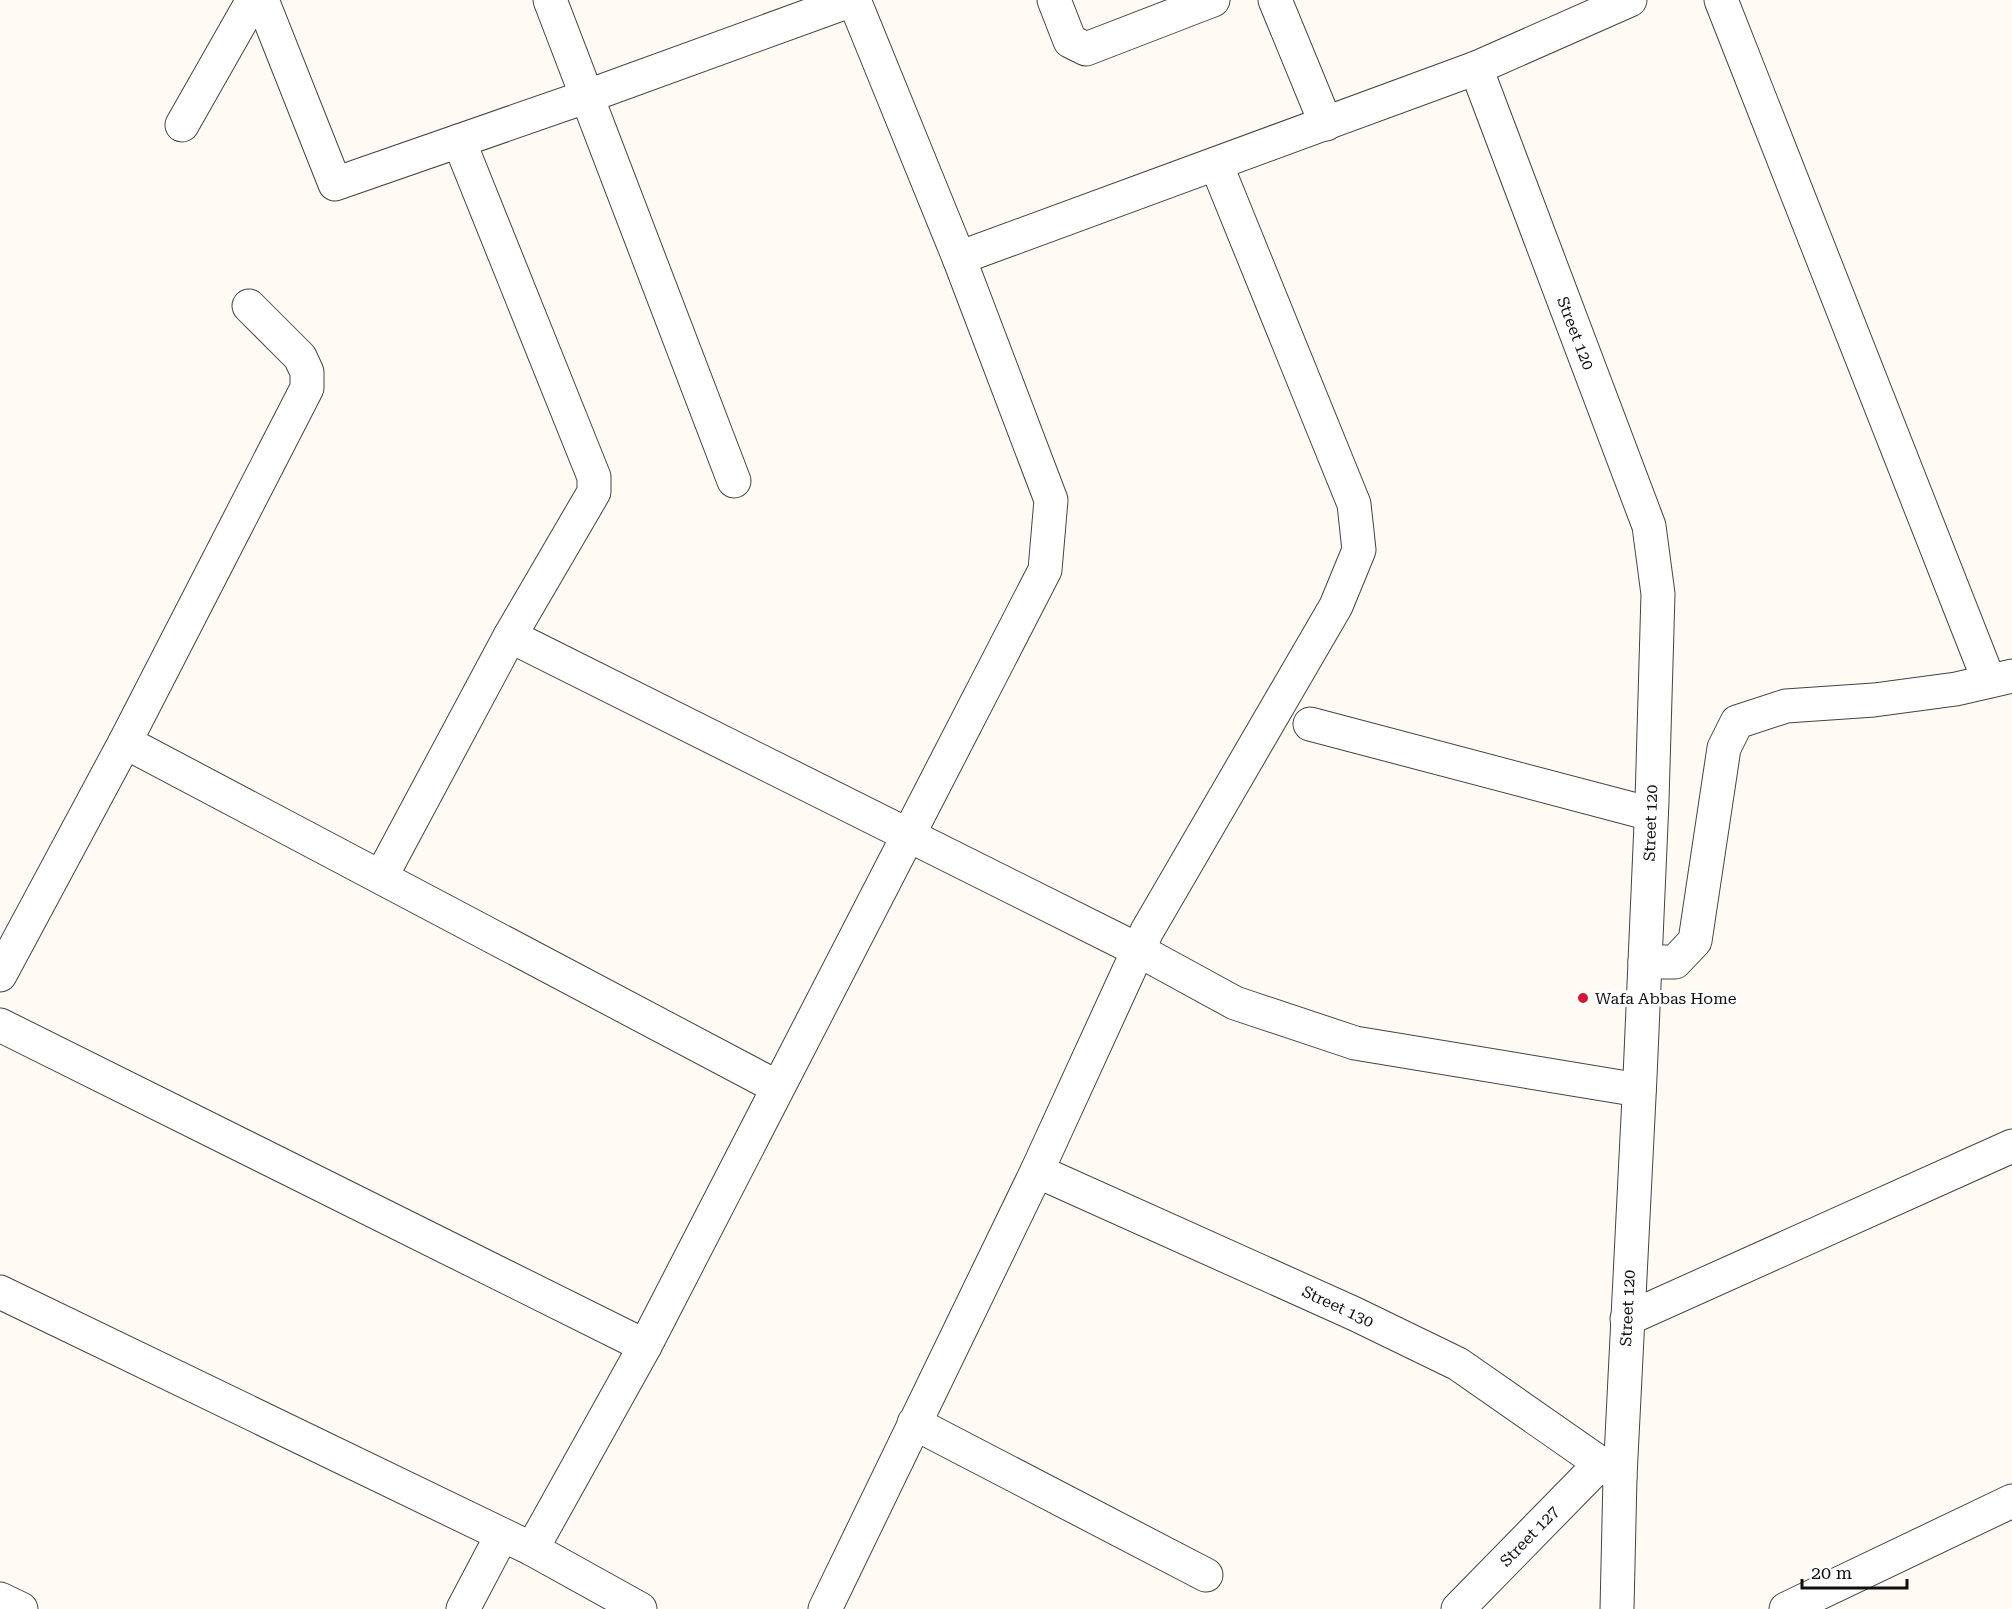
<svg xmlns="http://www.w3.org/2000/svg" width="2012" height="1609" viewBox="0 0 2012 1609" font-family="'Roboto Serif',serif">
<style>
.lines{fill:none;stroke-linecap:round;stroke-linejoin:round}
.minor-casing{stroke:#434343;stroke-width:35}
.minor{stroke:#fff;stroke-width:33}
.poi-dot{fill:#d21736;stroke:#fff;stroke-width:2}
.labels{text-anchor:middle;stroke-width:6;stroke-linejoin:round;paint-order:stroke}
.street-label{font-size:16px;fill:#101010;stroke:#fff}
.poi-label{font-size:16px;fill:#101010;stroke:#fff;text-anchor:start}
</style>
<rect width="100%" height="100%" fill="#fffbf4"/>
<g class="lines">
<g class="minor-casing">
<g id="minor">
<polyline points="262,0 335,184 588,96 852,0"/>
<polyline points="550,0 734,481"/>
<polyline points="1054,0 1070,41 1086,49 1213,0"/>
<polyline points="1275,0 1326,124"/>
<polyline points="1721,0 1989,681"/>
<polyline points="1476,68 1649,526 1658,594 1652,801 1640,1077 1620,1477 1617,1609"/>
<polyline points="182,125 253,0"/>
<polyline points="459,141 594,477 594,492 510,636 1138,950 1235,1003 1355,1043 1639,1090"/>
<polyline points="959,258 1476,68 1630,0"/>
<polyline points="1310,724 1651,814"/>
<polyline points="125,742 777,1087"/>
<polyline points="381,877 510,636"/>
<polyline points="1645,962 1675,962 1695,941 1724,748 1737,722 1786,706 1874,700 1956,689 2012,676"/>
<polyline points="0,975 125,742 307,388 307,372 300,357 249,306"/>
<polyline points="0,1025 645,1346"/>
<polyline points="1037,1171 1355,1314 1458,1364 1620,1477"/>
<polyline points="0,1292 532,1549 640,1609"/>
<polyline points="1627,1319 2012,1146"/>
<polyline points="914,1423 1206,1575"/>
<polyline points="532,1549 645,1346 1045,570 1051,500 959,258 854,0"/>
<polyline points="0,1599 21,1609"/>
<polyline points="463,1609 502,1535"/>
<polyline points="825,1609 1037,1171 1147,931 1336,606 1359,550 1354,504 1216,164"/>
<polyline points="1458,1609 1600,1464"/>
<polyline points="1786,1609 2012,1501"/>
</g>
</g>
<use href="#minor" class="minor"/>
</g>
<circle class="poi-dot" cx="1583" cy="998" r="6"/>
<g class="labels">
<g class="street-label">
<text transform="translate(1576 333) rotate(69)" y="6">Street 120</text>
<text transform="translate(1650 823) rotate(-88)" y="6">Street 120</text>
<text transform="translate(1338 1306) rotate(25)" y="6">Street 130</text>
<text transform="translate(1627 1308) rotate(-87)" y="6">Street 120</text>
<text transform="translate(1529 1536) rotate(-46)" y="6">Street 127</text>
</g>
<g class="poi-label">
<text x="1595" y="1004">Wafa Abbas Home</text>
</g>
</g>
<path d="M1802 1579v9h105v-9" fill="none" stroke="#101010" stroke-width="3"/>
<text x="1811" y="1579" font-size="18" fill="#101010" stroke="#ffffff" stroke-width="4.5" paint-order="stroke">20 m</text>
</svg>
